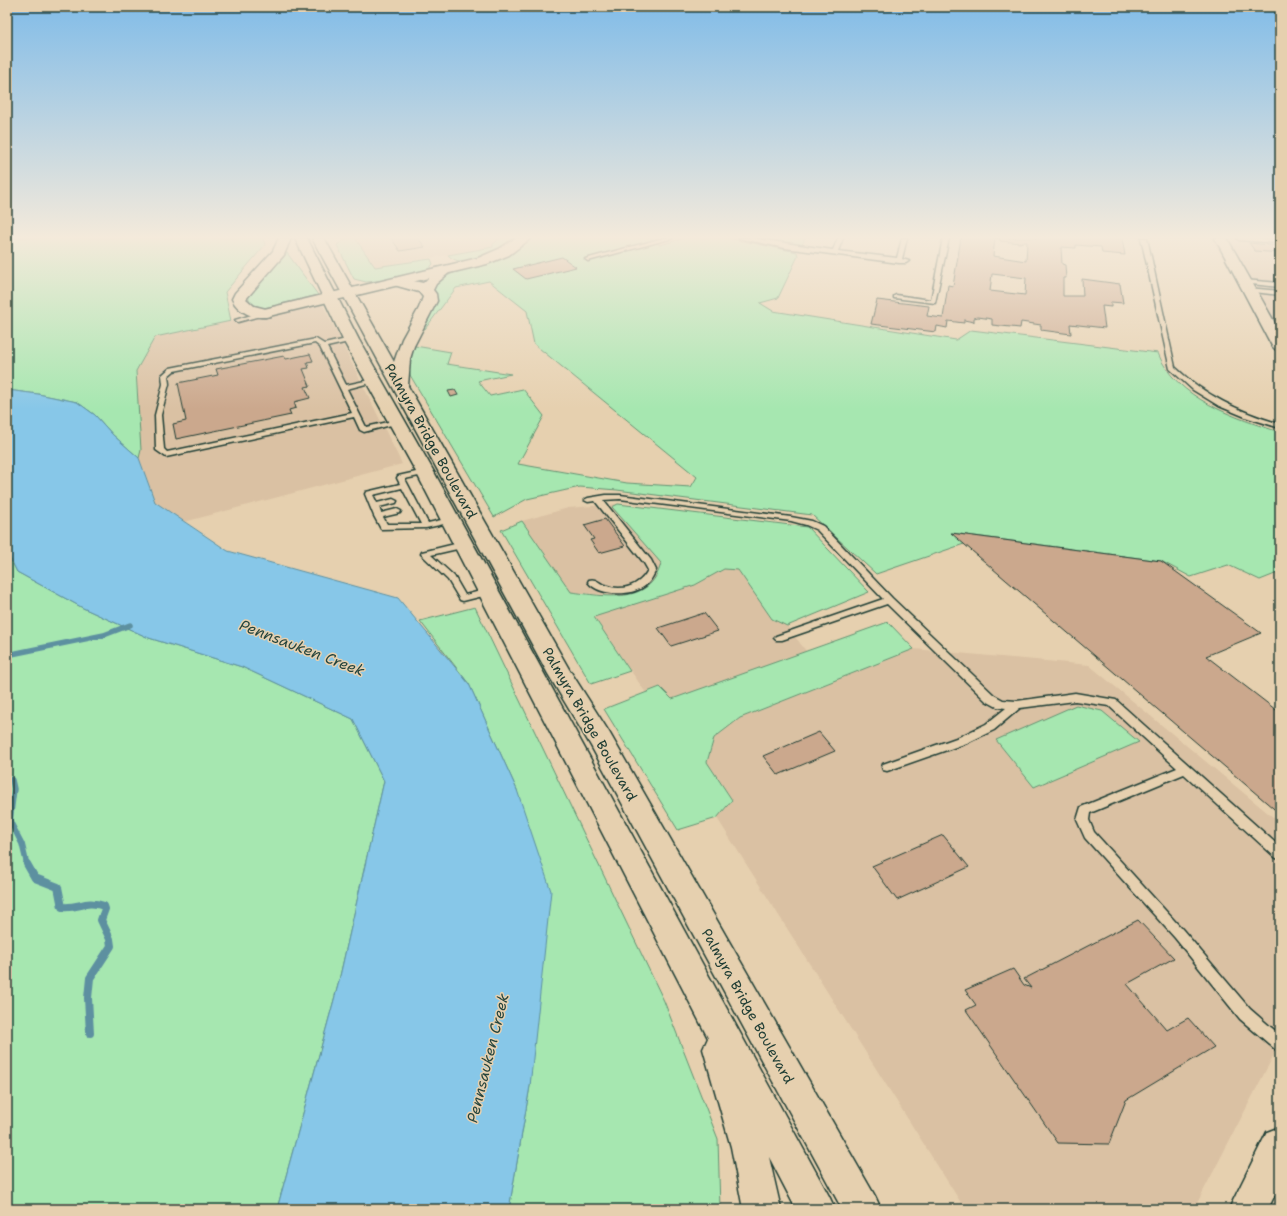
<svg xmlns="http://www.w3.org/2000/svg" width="1287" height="1216" viewBox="0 0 1287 1216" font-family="'Shantell Sans',sans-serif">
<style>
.built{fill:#dac1a3}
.green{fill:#a6e7b0;stroke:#629272}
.water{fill:#87c7e8;stroke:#5d90a0}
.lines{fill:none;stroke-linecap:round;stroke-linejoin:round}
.stream-far1{stroke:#5d90a0;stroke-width:5.5}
.stream{stroke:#5d90a0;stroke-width:8}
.building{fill:#cba88d;stroke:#1f3d34;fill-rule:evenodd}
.service-casing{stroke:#1f3d34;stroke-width:3}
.tertiary-casing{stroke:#1f3d34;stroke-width:3}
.trunk-casing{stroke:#1f3d34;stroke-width:3}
.service{fill:#e6d0af;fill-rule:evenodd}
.tertiary{fill:#e6d0af;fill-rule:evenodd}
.trunk{fill:#e6d0af;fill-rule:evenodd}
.labels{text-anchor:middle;stroke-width:3;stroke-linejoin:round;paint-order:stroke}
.street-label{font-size:14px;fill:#1f3d34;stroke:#e6d0af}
.water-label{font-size:15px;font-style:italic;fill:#24443d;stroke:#e6d0af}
</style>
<rect width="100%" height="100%" fill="#e6d0af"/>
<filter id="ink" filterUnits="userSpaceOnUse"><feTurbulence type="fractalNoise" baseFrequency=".025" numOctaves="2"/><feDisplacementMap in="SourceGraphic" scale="8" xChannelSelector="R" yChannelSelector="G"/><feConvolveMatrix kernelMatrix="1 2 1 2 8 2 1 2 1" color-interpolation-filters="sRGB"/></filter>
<g filter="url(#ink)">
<g class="built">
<polygon points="355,238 501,238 493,244 494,247 375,267"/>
<polygon points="1211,238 1280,238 1280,355"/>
<polygon points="318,295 402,464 184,522 155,502 139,458 141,450 136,371 155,337 231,321 264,308"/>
<polygon points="618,504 612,507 661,563 658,575 650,584 637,593 620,596 571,592 522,521 568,508"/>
<polygon points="724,569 738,570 772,619 787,626 806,651 672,699 660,687 646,693 594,617 695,585"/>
<polygon points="914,649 1089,665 1280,823 1280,1043 1194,1209 965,1209 717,818 732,800 707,762 714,738 740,718"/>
</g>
<g class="green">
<polygon points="7,238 263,238 265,245 225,292 231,321 155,337 136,371 141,450 139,458 113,435 95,415 77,402 38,394 7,390"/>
<polygon points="348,238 355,238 375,267 431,259 433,264 428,270 386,280 366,282 354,279 337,245"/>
<path d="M501,238H513C497,249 466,273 448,255L493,247V244Z"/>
<path d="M534,238H649L660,245L685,238H727L797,252L798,256L778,298L760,303L773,311L956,340L971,330L1158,353C1175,398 1237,419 1280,432V572L1260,580L1228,565L1191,577L1161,561L952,533L964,544L876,574L812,515L617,490L580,487L527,499L494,517L410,375L408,360L415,346L451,352L447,364L511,374L478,381L490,396L523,389L544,416L518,464L627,483L691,487L697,477L534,344L527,311L489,281L456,288L425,329H421L438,301L434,288C443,270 480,267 499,258C511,253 522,245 534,238Z"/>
<polygon points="756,238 805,238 802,245 799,245"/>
<polygon points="287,253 318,295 264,308 251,304 248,296"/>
<path d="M618,504L807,527L869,592L787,626L772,619L738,570L724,569L695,585L594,617L630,671L591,684L501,530L522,521L571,592C604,596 651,606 661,563L612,507Z"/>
<polygon points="7,552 17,572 83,608 149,638 242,667 353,719 384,781 338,985 277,1209 7,1209"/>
<polygon points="475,607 664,1001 718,1139 720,1209 509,1209 530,1086 517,790 469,684 420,621"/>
<polygon points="888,622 914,649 740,718 714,738 707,762 732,800 717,818 678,830 604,709 660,687 672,699"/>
<polygon points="1076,705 1102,711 1139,742 1034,787 996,740"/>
</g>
<polygon class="water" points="7,390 38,394 77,402 95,415 113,435 139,458 155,502 228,551 398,598 469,684 517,790 551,891 530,1086 509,1209 277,1209 338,985 384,781 353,719 242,667 149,638 83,608 17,572 7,552"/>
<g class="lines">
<g class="stream-far1">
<polyline points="7,655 104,635 130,625"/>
<polyline points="7,778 12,780 14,789 10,821 22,844 27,865"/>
</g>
<path class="stream" d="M27,864L35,878L58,887L62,907C79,909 85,899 104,906L105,909L101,920L110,939L111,946L90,978L88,998L90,1033"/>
</g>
<g class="building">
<polygon points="391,238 418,238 425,247 400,251"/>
<path d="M961,238H1122L1125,255L1102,253L1101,247L1076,245V248L1061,247L1062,264L1065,265L1066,278H1063V296H1083L1082,279L1120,284L1123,303L1111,302V307L1102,306L1105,328L1070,324L1071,334L1041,330V325L1021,322L1020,328L992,325V319L978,317L974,318V322L964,320V323L948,321L947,328L937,326L936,332L871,324L877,300L929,306L927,316L943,318L948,285L953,286ZM995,238L1000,239V241L1021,243L1022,242H1027L1026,261L993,256ZM992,274L1026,278L1025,295L990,291Z"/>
<polygon points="1249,243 1280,246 1280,253 1255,251"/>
<polygon points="562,257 576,267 526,279 513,269"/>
<polygon points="310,354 313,361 307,362 309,368 303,369 310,386 305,387 310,398 294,402 296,408 289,410 291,415 176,439 173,424 186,421 178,383 218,375 216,369 284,356 286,359"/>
<polygon points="455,390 458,395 451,397 448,391"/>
<polygon points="605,519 625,546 599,553 590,540 594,539 584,525"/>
<polygon points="951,533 1161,561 1261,633 1206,656 1280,713 1280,814"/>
<polygon points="704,613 718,631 671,646 658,628"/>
<polygon points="819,732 835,751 778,775 763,756"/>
<polygon points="943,835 969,867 897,900 872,866"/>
<polygon points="1138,920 1174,958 1127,984 1167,1030 1188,1018 1214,1047 1126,1100 1109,1144 1058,1143 966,1010 976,1005 965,990 1013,969 1024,985 1031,988 1024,979"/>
</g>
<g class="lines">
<g class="service-casing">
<g id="service">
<polygon points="664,238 673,238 588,261 585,259"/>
<polygon points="738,238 751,238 833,250 838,238 843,238 838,251 897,258 902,238 907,238 902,259 909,261 906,263 899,263 785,248"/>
<polygon points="943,238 949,238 935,303 894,298 894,296 896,295 931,300"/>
<path d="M1141,238H1147L1175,367C1205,396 1240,412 1280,424V428L1248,418L1219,406L1193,390L1170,369Z"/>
<polygon points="1237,238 1280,239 1280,243 1239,240"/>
<polygon points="1244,280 1280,283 1280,287 1242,283 1242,281"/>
<polygon points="1248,288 1280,291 1280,295 1246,291 1245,290"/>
<polygon points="265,311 267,312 267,314 238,322 235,320"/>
<path d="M351,338L354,340L353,341L327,347L346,385L374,379L377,381L347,389L366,427L397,420L399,421V423L364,432L360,430L354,417L166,457L156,450L155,415L163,384L162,375L170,368L316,339L324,344ZM315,343L320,347L352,413L167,452L164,449L161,415L169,384L168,376L174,371Z"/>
<path d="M425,470H428V474L405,479L428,523L450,518L454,520L453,522L426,528L381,529L374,516L365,494L366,492L400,484L397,478L398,476ZM402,488L421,524H387L383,517L400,513L401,511L397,509L381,513L379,507L396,503L397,501L393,499L377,503L373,495Z"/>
<path d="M606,495H620L791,517L812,521L823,526L892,598L994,695L1003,700L1017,701L1075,693L1116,700L1280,847V859L1276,858L1184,774L1090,813L1089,820L1094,832L1183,930L1250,1009L1280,1035V1051L1275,1049L1240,1019L1175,938L1085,838L1077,820L1081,807L1177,768L1109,706L1075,701L1020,708L994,730L967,743L887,771L883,770L882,767L883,764L959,737L986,724L1006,708L997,707L986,701L887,604L782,640H776L774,638L776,636L883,599L817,530L806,525L791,521L620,499L603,500L651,560L656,570C653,576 651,581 646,585C632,597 599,596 588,582L589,580C595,578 598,582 604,585C621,592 639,587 648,570L644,563L595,501L588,502L584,500L588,498Z"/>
<polygon points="463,542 466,543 467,545 466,547 431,555 454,576 465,595 488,589 491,590 492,592 491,594 463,601 460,600 448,580 421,554 422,552"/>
</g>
</g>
<g class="tertiary-casing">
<g id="tertiary">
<polygon points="516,238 531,238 509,255 487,264 265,317 260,316 258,313 260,310 478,258 499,249"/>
<polygon points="1215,238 1227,238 1280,332 1280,351 1275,349 1272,346"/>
<polygon points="1280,1127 1280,1184 1268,1209 1229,1209 1267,1132"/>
</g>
</g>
<g class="trunk-casing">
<g id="trunk">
<path d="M279,238H291L284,255L246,299L254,306L270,310L272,313L270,316C256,320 238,313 232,299L235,293L273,251Z"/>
<polygon points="295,238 307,238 359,340 434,472 829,1196 835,1209 796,1209 769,1157 781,1209 743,1209 731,1147 703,1049 708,1038 416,472 343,340"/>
<polygon points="312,238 324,238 394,362 402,339 419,308 423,297 419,292 394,285 392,282 394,279 399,278 423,283 439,268 449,268 451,271 436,284 433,290 436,294 437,301 414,346 410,359 408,386 569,669 609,732 875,1196 881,1209 842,1209 591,746 548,674"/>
</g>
</g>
<use href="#service" class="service"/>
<use href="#tertiary" class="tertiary"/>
<use href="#trunk" class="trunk"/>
</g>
</g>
<linearGradient id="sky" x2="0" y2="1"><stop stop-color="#81bce8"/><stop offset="0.58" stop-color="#f4eadb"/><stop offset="1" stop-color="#f4eadb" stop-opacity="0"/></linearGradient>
<rect width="1287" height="409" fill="url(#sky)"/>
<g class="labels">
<g class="street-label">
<text transform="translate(431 441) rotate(61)" y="5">Palmyra Bridge Boulevard</text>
<text transform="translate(590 724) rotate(60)" y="5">Palmyra Bridge Boulevard</text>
<text transform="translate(748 1006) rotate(61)" y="5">Palmyra Bridge Boulevard</text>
</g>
<g class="water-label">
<text transform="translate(302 648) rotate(21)" y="5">Pennsauken Creek</text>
<text transform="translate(488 1058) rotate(-76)" y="5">Pennsauken Creek</text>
</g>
</g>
<rect width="1287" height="1216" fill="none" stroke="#e6d0af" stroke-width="24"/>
<rect x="12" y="12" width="1263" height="1192" fill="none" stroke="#1f3d34" stroke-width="1.5" filter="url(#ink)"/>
</svg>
